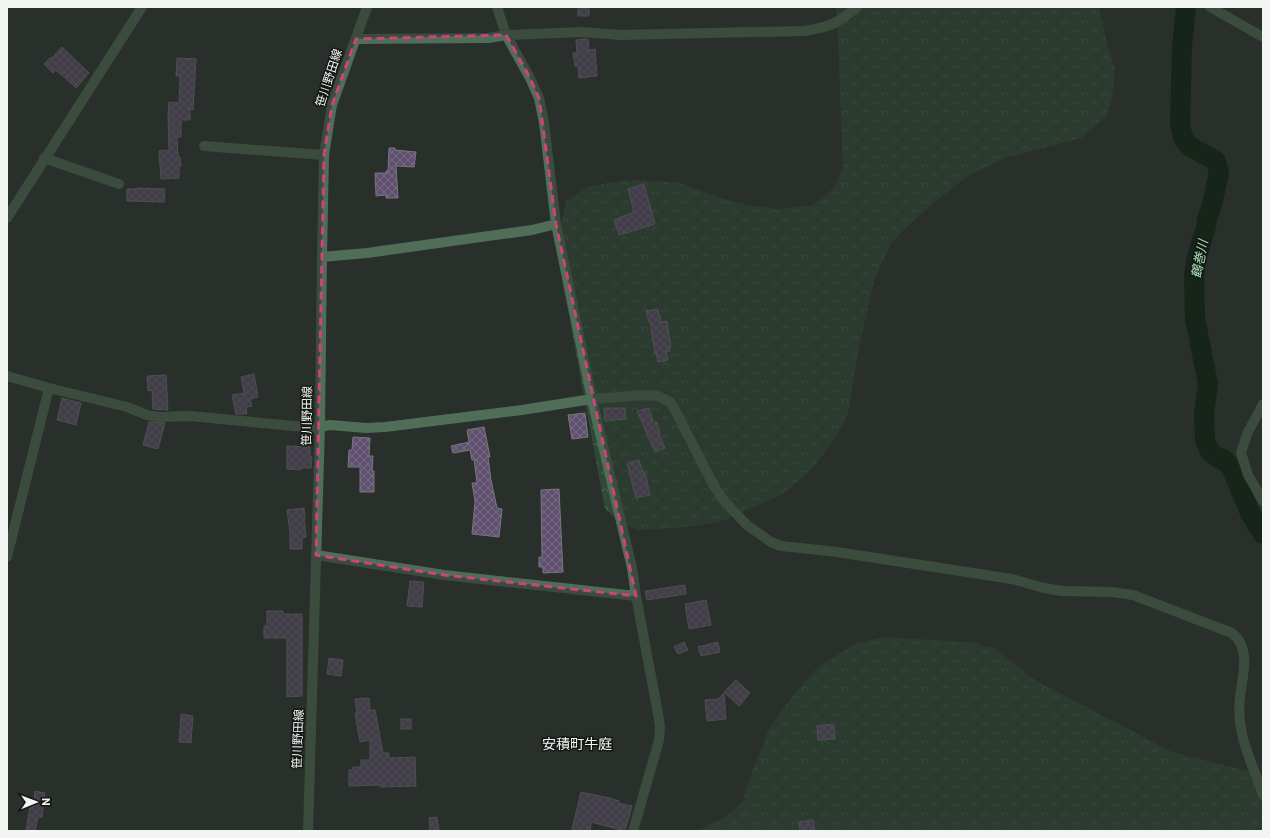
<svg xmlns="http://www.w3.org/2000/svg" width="1270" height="838" viewBox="0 0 1270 838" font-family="Roboto,'Noto Sans JP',sans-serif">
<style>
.forest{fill:url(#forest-crowns)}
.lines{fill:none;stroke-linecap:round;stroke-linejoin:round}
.river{stroke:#001806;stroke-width:20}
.building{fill:url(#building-cross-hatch);stroke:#7a767e}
.minor{stroke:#506e57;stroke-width:10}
.tertiary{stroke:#506e57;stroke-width:10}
.marked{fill:none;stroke:#cc4479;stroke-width:3;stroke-dasharray:8 5;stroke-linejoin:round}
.labels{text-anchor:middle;stroke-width:3;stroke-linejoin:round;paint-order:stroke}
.street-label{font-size:12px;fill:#f2f6f3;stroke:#141614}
.water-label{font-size:13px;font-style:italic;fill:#a8e1b5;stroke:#141614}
.quarter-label{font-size:14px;fill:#f2f6f3;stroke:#141614}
</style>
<defs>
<pattern id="forest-crowns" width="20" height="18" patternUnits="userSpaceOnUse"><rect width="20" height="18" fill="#304936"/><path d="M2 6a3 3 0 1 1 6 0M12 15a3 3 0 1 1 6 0" fill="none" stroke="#4e6454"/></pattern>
<pattern id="building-cross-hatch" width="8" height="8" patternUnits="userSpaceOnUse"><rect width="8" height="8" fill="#615170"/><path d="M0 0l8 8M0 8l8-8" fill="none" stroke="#786b85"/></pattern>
</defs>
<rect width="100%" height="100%" fill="#292f2a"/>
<g class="forest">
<polygon points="836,7 1099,7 1107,44 1115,69 1112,98 1106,117 1081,138 1006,158 969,175 923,212 892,242 874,280 858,352 849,410 837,436 811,470 783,494 722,521 688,527 639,530 622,523 605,509 563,283 559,233 566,202 587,187 625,180 678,182 718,197 746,205 778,209 813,205 834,188 843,166 837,17"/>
<polygon points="883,637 968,642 994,648 1033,679 1172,752 1262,775 1263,776 1263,831 697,831 725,817 742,803 750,777 769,729 796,691 818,667 855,644"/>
</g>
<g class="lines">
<path class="river" d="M1186,7L1182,47L1180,124C1183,150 1197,149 1216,161L1219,173L1212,205L1207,219L1206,227L1197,257L1194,275L1195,318L1208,384L1204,413L1205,440L1210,452L1218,458L1223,459L1229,465L1234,474L1250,513L1263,534"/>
</g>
<g class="building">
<rect x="578" y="7" width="11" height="9"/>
<polygon points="584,39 588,39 589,50 595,49 597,76 579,78 578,66 575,66 573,53 577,53 576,40"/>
<polygon points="62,47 89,73 76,88 56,70 53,73 44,64 51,57 52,58"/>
<polygon points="177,58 196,59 193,110 190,109 190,120 181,120 181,137 177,137 178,157 180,157 181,166 179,166 179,178 161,179 159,151 169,150 168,118 169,102 179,103 180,76 176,76"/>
<polygon points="389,148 395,148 395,150 416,152 414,167 396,166 398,198 386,198 386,195 376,196 375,173 386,173 386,171 388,171"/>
<polygon points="644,184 655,224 619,235 614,220 634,212 628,189"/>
<polygon points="136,188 165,189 164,202 127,201 127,189 136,189"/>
<polygon points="658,309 661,322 667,321 671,347 669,347 670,351 666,352 668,360 658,362 656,353 655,354 650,321 649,322 646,311"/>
<polygon points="254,374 258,397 250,399 252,406 246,407 247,414 236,414 232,395 244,393 241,377"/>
<polygon points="166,375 168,410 153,409 152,390 148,391 147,376"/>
<polygon points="62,398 81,403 76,425 57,420"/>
<polygon points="604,408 625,408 626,419 605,421"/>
<polygon points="649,408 653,422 657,422 660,433 659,434 665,448 655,452 637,411"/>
<polygon points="585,413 588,437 572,439 568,415"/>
<polygon points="149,422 165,423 158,449 143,445"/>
<polygon points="484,427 490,457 488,457 491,480 497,508 502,509 499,537 472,534 475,501 472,483 477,483 474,459 472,460 470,450 453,453 451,446 469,442 467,430"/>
<polygon points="353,437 370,438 369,456 373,456 372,471 374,471 374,492 360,492 360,467 348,467 349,450 352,450"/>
<polygon points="287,446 310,447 310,457 312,457 311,468 301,468 301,470 287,469"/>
<polygon points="639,460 643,472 645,472 650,495 636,498 627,463"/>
<polygon points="559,489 563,572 543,573 543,567 539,567 539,557 542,557 541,490"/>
<polygon points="304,508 305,518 304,519 306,537 302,538 302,549 290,549 290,533 287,510"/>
<polygon points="410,581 424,582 422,607 407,606"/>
<polygon points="685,585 686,594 647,600 645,591"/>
<polygon points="706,600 711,625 689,629 685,604"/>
<polygon points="267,611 283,611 283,614 302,614 302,696 287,697 287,638 264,638 264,626 267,626"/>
<polygon points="684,642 688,650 678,654 674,647"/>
<polygon points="718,642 720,652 701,656 698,647"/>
<polygon points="329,658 343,660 341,676 327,674"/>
<polygon points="736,680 750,693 739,706 724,692"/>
<polygon points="724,693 726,719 707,721 705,700 718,699"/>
<polygon points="369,698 370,710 375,710 383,753 389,753 389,758 415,757 416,786 380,787 380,785 349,786 349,770 353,770 353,767 361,767 361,760 370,760 370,740 360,742 355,713 357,713 355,699"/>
<polygon points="181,714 193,716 191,743 179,742"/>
<rect x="401" y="719" width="10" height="10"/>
<polygon points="834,724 835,739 818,740 817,726"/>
<polygon points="35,791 45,793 42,817 38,817 35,831 26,831 31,801 34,801"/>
<polygon points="581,792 609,798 619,801 618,803 632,806 625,831 591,822 590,831 580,831 572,829"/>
<polygon points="437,817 439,831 430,831 429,818"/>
<polygon points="813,820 815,831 800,831 799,822"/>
</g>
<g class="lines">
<g class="minor">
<polyline points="497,7 506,35 529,76 539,98 544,123 556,224 592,399 632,568 636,596 659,719 660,729 659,740 633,831"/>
<polyline points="1210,7 1263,37"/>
<path d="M356,39L488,38L506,35L582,32L620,35L804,31C830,27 837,24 857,7"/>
<polyline points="204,146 324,155"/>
<polyline points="44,158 119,184"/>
<polyline points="7,218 142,7"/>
<polyline points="322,257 367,253 532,230 556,224"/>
<path d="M7,376L49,388L127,407L147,415L158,417L190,416L314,428L330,425L366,428L385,427L522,410L592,399L620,397L641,395L658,396L670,402L673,406L714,486L725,502L747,525L771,542L781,546L791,547L837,552L1012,579L1044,588L1062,591L1112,592L1133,595L1232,633C1252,648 1242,677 1240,697C1239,705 1239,714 1240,722C1243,747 1255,771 1263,795"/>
<polyline points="1263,404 1247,434 1241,453 1248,475 1263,501"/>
<polyline points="316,555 444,575 636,596"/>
<polyline points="7,557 49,388"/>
</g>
<polyline class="tertiary" points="308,831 320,426 322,257 324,155 332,105 367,7"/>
</g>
<path d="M0 0H1270V838H0ZM506,35L529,76L539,98L556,224L636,596L444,575L316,555L324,155L332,105L356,39Z" fill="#292f2a" fill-opacity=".55" fill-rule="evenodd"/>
<path class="marked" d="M506,35L529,76L539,98L556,224L636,596L444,575L316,555L324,155L332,105L356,39Z"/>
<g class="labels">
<g class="street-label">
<text transform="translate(329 78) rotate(-72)" y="4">笹川野田線</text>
<text transform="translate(307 416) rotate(-89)" y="4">笹川野田線</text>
<text transform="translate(298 739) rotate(-88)" y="4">笹川野田線</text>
</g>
<g class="water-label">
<text transform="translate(1199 259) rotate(-79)" y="5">鶴巻川</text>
</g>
<g class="quarter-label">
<text x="577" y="749">安積町牛庭</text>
</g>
</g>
<rect width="1270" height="838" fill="none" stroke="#f2f6f3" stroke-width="16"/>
<g transform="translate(36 802) rotate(89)" stroke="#141614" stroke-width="3" paint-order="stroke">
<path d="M0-3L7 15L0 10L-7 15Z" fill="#f2f6f3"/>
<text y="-6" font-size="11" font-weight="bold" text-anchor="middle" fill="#f2f6f3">N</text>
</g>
</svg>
